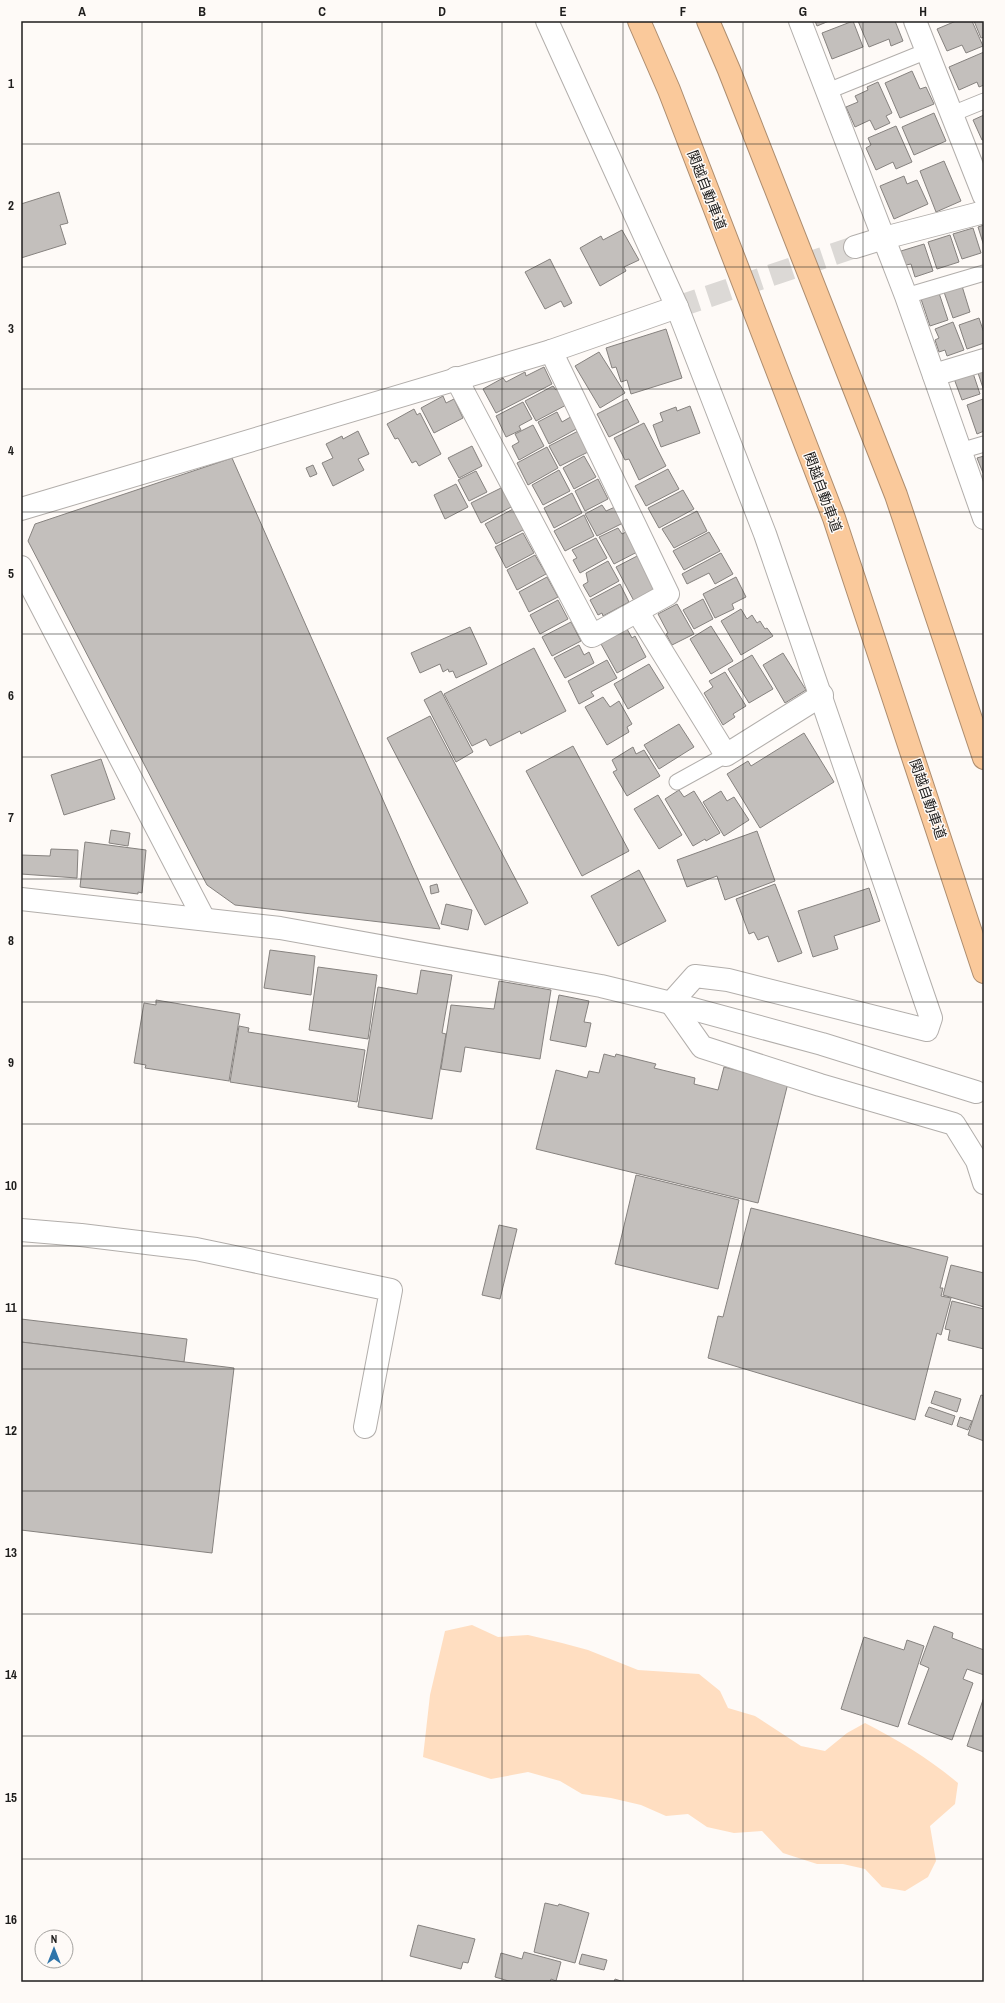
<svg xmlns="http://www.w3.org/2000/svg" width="1005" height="2003" viewBox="0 0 1005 2003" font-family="'Archivo Narrow','Noto Sans JP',sans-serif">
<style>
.green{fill:#ffdec1}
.building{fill:#c3bfbc;stroke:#86827f}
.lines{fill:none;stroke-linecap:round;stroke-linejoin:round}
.minor-tunnel{stroke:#dcd9d6;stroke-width:22;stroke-dasharray:22 11;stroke-linecap:butt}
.service-casing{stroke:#b2aeab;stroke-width:17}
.minor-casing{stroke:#b2aeab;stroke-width:24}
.tertiary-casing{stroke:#b2aeab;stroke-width:24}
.motorway-casing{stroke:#ad8d6f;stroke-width:24}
.service{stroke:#fff;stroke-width:15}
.minor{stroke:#fff;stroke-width:22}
.tertiary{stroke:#fff;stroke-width:22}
.motorway{stroke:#fac99b;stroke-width:22}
.grid{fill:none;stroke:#1e1d1c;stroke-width:1;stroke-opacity:0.55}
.labels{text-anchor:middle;stroke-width:3;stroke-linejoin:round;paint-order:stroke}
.street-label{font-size:14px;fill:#1e1d1c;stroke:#fefaf7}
.neatline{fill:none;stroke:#1e1d1c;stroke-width:1.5}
.grid-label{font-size:13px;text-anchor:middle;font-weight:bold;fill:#1e1d1c}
</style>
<rect width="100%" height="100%" fill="#fefaf7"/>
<path class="green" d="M472,1625L498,1637L528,1635L562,1643L588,1650L638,1670L699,1674L720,1691L728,1708L755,1716L801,1746L825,1751L847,1733L865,1723C900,1741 928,1758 958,1783L955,1804L930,1826L936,1861L928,1877L905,1891L882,1887L865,1869L843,1864H817L783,1853L762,1831L734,1833L707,1827L688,1814L666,1816L641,1805L611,1798L582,1794L560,1781L528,1772L491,1779L423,1757L430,1695L445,1631Z"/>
<g class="building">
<polygon points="815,21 829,21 817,26"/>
<polygon points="853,21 863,47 832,59 822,33"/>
<polygon points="858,21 895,21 903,41 891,46 889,39 869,47"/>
<polygon points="956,21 972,21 983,46 966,53 962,45 947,51 937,29"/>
<polygon points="974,21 984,21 984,37 981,38"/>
<polygon points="984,52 984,85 979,87 977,82 959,90 949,67"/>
<polygon points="912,71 920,89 926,87 934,104 900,118 885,83"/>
<polygon points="878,82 892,113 886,116 890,123 875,130 870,120 855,127 846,107 858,102 855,96 868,90 867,87"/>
<polygon points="934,113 946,141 914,155 902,127"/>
<polygon points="984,115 984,140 982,140 973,120"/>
<polygon points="896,126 912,162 896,169 893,162 876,170 866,148 871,145 868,138"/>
<polygon points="944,161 961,201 936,212 920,171"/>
<polygon points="904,176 907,184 917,180 928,204 894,219 880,186"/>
<polygon points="59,192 68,223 60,225 66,244 21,258 21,204"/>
<polygon points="984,225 984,246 978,227"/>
<polygon points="973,228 981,253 962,259 953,234"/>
<polygon points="622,230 639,260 624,267 626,271 600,286 580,248 601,236 603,240"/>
<polygon points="950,235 959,262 937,269 928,242"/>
<polygon points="924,244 933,271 915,277 911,264 906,265 901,251"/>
<polygon points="550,259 572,303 564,307 561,301 545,309 525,272"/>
<polygon points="962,286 970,312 953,318 944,292"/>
<polygon points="939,293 948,320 930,326 921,299"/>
<polygon points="979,318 984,333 984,343 967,349 959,325"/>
<polygon points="953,322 964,350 947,356 945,350 939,352 935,340 939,338 935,329"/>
<polygon points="666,329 682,378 631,394 627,380 621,382 616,367 612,368 606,348"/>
<polygon points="599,352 625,393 600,408 575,366"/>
<polygon points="544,367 552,384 496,413 483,389 503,378 506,382 525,372 526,376"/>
<polygon points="984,367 984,391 977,370"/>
<polygon points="972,370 980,394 962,400 953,376"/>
<polygon points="553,386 556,390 559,388 568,404 536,421 525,401"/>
<polygon points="443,396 446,403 454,399 463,418 434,433 421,408"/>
<polygon points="627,399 639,422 609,437 597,414"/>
<polygon points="983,399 984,431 977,434 967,405"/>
<polygon points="523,402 532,419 519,426 521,430 506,437 496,416"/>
<polygon points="690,406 700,433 661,447 653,425 663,421 660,413 676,407 677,411"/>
<polygon points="414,409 417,415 420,413 441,454 419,466 416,461 412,463 398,438 395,439 387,424"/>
<polygon points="557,412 562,422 574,415 580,427 549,444 538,422"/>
<polygon points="644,423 666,466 639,480 629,459 625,460 614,438"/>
<polygon points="533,425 544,446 519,460 512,446 519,442 515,434"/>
<polygon points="582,429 592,450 560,466 549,446"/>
<polygon points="358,431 369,454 358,459 364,470 333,486 322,463 333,458 326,444 342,436 343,439"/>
<polygon points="472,446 482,466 459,478 448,458"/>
<polygon points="547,447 558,468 528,485 517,463"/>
<polygon points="584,456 596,477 574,489 563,468"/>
<polygon points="984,456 984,473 983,473 977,458"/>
<polygon points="232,458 440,929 235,905 207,885 28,541 35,524"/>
<polygon points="313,465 317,474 310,477 306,468"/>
<polygon points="668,469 679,489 646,506 635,486"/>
<polygon points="559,470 570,491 543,505 532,485"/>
<polygon points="476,471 487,492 469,501 458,480"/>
<polygon points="598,479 608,499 585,511 575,491"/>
<polygon points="456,484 468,507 445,519 434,495"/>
<polygon points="503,487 513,506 481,523 471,503"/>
<polygon points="683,490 694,509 659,528 648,508"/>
<polygon points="572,493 582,513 554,528 544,508"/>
<polygon points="602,505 606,511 615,507 623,523 597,536 585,514"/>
<polygon points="515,508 525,529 496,544 485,524"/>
<polygon points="697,511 707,531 674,548 662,529"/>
<polygon points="584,515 594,536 565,551 554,531"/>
<polygon points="618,528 622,534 628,531 639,551 614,564 599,537"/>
<polygon points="709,532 720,551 684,570 673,551"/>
<polygon points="523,533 534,553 506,568 495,547"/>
<polygon points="596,538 607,558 580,573 573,560 577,558 572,550"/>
<polygon points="721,553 733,574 715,584 709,573 687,584 682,574"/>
<polygon points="641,554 660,588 634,601 616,567"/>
<polygon points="535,555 546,574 517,590 507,570"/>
<polygon points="608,561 619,581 590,597 583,585 588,582 586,573"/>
<polygon points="547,577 558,597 529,612 519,592"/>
<polygon points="736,577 746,597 732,604 734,609 715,618 703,594"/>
<polygon points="620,584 629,602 603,616 602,613 598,615 590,600"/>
<polygon points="703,599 713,619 694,629 683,610"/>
<polygon points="558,600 568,619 540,634 530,615"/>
<polygon points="677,604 694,634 672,645 666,634 668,633 658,614"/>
<polygon points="741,609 747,619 752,615 757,623 760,621 765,629 767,628 773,636 741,655 721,621"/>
<polygon points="571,622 581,641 552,656 542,637"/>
<polygon points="711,626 733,661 711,674 690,639"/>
<polygon points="470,627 487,664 456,678 453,671 449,672 448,669 443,672 440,664 420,673 411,653"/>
<polygon points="627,629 632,638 635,636 646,657 617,673 601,644"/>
<polygon points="579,645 584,655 589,652 594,663 565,678 554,658"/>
<polygon points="534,648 566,711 521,734 520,731 490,746 486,739 472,746 444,694"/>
<polygon points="783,653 806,690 785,703 763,665"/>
<polygon points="752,655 773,689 749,703 728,669"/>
<polygon points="607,660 617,678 591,692 594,696 579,704 568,681"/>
<polygon points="649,664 664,688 628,709 614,684"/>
<polygon points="725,672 746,706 733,714 735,717 723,725 704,693 713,687 709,681"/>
<polygon points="441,691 473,752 456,762 424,700"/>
<polygon points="603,697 610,707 619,701 632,724 627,727 629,732 607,745 585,707"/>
<polygon points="430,716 528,903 485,925 387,738"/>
<polygon points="679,724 694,747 659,769 644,745"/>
<polygon points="804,733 834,782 760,828 727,774 748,761 751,766"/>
<polygon points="573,746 629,851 582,876 526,771"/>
<polygon points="633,747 636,754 644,750 660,776 627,796 613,772 617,770 612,760"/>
<polygon points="101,759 115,799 64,815 51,775"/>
<polygon points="679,790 684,797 694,791 720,833 706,841 705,839 693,846 665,799"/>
<polygon points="721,791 727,801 734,797 749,820 724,836 703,802"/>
<polygon points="658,795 682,835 659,849 634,809"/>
<polygon points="111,830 130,833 128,846 109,843"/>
<polygon points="757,831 775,881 725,900 717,876 687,887 677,860"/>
<polygon points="85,842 146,850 142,893 138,892 138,894 80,887"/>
<polygon points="51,849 78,850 77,878 21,874 21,855 50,856"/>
<polygon points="639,870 666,921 618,946 591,896"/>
<polygon points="437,884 439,892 431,894 430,886"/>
<polygon points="775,884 802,953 778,962 768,936 758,940 754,932 749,934 736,899"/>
<polygon points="869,888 880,921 834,936 838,949 813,957 798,911"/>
<polygon points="446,904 472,910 468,930 441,924"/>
<polygon points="270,950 315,956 311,995 264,988"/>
<polygon points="318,967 377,975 368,1039 309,1030"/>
<polygon points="421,970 452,975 442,1033 446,1034 432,1119 358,1107 378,987 417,994"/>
<polygon points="499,981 551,990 540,1059 465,1047 461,1072 441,1069 451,1005 494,1009"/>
<polygon points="559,995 589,1001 584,1022 591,1023 586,1047 550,1040"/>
<polygon points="156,1000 240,1014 229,1081 145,1068 146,1065 134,1063 144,1003 156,1005"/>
<polygon points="239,1026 249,1028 248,1032 365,1050 357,1102 230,1082"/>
<polygon points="604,1054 615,1057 616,1054 656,1064 654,1068 695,1078 694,1084 718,1090 724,1067 788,1083 758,1203 536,1149 556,1070 587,1078 589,1071 599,1073"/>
<polygon points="636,1175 739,1200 718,1289 615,1264"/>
<polygon points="751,1208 948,1257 940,1288 943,1288 941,1296 951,1298 941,1335 937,1333 915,1420 708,1358 718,1316 723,1317"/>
<polygon points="499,1225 517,1229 500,1299 482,1295"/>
<polygon points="951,1265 984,1273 984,1307 943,1295"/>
<polygon points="952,1301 984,1309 984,1349 948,1340 950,1330 945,1329"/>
<polygon points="21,1319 187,1339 184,1362 21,1342"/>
<polygon points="21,1342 234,1368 212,1553 21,1530"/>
<polygon points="935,1391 961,1399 957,1412 931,1403"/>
<polygon points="981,1395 984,1396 984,1441 968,1435"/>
<polygon points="929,1407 955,1416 952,1425 925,1416"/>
<polygon points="960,1417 972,1421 968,1430 957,1426"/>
<polygon points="934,1626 953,1633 952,1638 984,1650 984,1675 967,1669 963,1679 973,1683 952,1740 908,1724 929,1668 920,1664"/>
<polygon points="864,1637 904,1650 907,1640 924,1646 898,1727 841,1709"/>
<polygon points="984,1697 984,1752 967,1746"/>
<polygon points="545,1903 558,1906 559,1904 589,1913 575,1963 534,1952"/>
<polygon points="418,1925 475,1939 468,1963 463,1962 461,1969 410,1956"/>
<polygon points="524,1952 561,1962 556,1981 551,1979 550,1982 512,1982 495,1977 501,1953 522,1959"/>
<polygon points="582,1954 607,1960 604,1970 579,1964"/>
<polygon points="615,1979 624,1982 614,1982"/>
</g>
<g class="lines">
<polyline class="minor-tunnel" points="677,307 855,247"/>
<g class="service-casing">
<g id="service">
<polyline points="828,91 927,51"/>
<polyline points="952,114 984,101"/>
<polyline points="906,296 984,273"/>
<polyline points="960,451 984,444"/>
<polyline points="677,782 726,755"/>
</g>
</g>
<g class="minor-casing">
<g id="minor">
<polyline points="547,21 677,307 765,534 931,1018 927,1030 728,980 695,976 671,1003 702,1047 820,1085 954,1124 977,1161 984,1183"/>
<polyline points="800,21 906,296 984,518"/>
<polyline points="915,21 984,196"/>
<polyline points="855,247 884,238 984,212"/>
<polyline points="934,375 984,360"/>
<polyline points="456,378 592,636 668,594 551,351"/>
<polyline points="21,509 551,351 677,307"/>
<polyline points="21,567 204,919"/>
<polyline points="637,611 726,755 822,695"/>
<polyline points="21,1230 81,1235 196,1249 391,1290 365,1427"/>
</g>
</g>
<g class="tertiary-casing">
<polyline id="tertiary" points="21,899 280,928 601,986 671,1003 822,1044 976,1092"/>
</g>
<g class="motorway-casing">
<g id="motorway">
<polyline points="639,21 669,90 834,518 984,972"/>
<polyline points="708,21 729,70 896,495 984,758"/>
</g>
</g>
<use href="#service" class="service"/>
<use href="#minor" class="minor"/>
<use href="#tertiary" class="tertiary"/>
<use href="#motorway" class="motorway"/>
</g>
<path class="grid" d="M142,21V1982M262,21V1982M382,21V1982M502,21V1982M623,21V1982M743,21V1982M863,21V1982M21,144H984M21,267H984M21,389H984M21,512H984M21,634H984M21,757H984M21,879H984M21,1002H984M21,1124H984M21,1246H984M21,1369H984M21,1491H984M21,1614H984M21,1736H984M21,1859H984"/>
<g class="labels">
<g class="street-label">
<text transform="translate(707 190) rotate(69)" y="5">関越自動車道</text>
<text transform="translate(823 492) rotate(70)" y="5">関越自動車道</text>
<text transform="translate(928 799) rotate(71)" y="5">関越自動車道</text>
</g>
</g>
<rect width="1005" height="2003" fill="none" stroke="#fefaf7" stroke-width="44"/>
<g transform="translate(54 1949)"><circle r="19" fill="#fefaf7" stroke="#a4a29f"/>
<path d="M0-3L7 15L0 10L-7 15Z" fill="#2f75aa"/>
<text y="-6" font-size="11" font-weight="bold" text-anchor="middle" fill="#1e1d1c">N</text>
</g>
<rect x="22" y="22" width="961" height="1959" class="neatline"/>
<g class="grid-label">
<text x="82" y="16">A</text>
<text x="202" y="16">B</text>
<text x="322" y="16">C</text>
<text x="442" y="16">D</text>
<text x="563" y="16">E</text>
<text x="683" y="16">F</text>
<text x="803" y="16">G</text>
<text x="923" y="16">H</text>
<text x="11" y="88">1</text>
<text x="11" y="210">2</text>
<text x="11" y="333">3</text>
<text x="11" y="455">4</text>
<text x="11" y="578">5</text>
<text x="11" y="700">6</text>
<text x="11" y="822">7</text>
<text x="11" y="945">8</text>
<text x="11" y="1067">9</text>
<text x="11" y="1190">10</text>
<text x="11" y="1312">11</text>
<text x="11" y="1435">12</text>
<text x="11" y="1557">13</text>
<text x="11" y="1679">14</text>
<text x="11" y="1802">15</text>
<text x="11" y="1924">16</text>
</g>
</svg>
